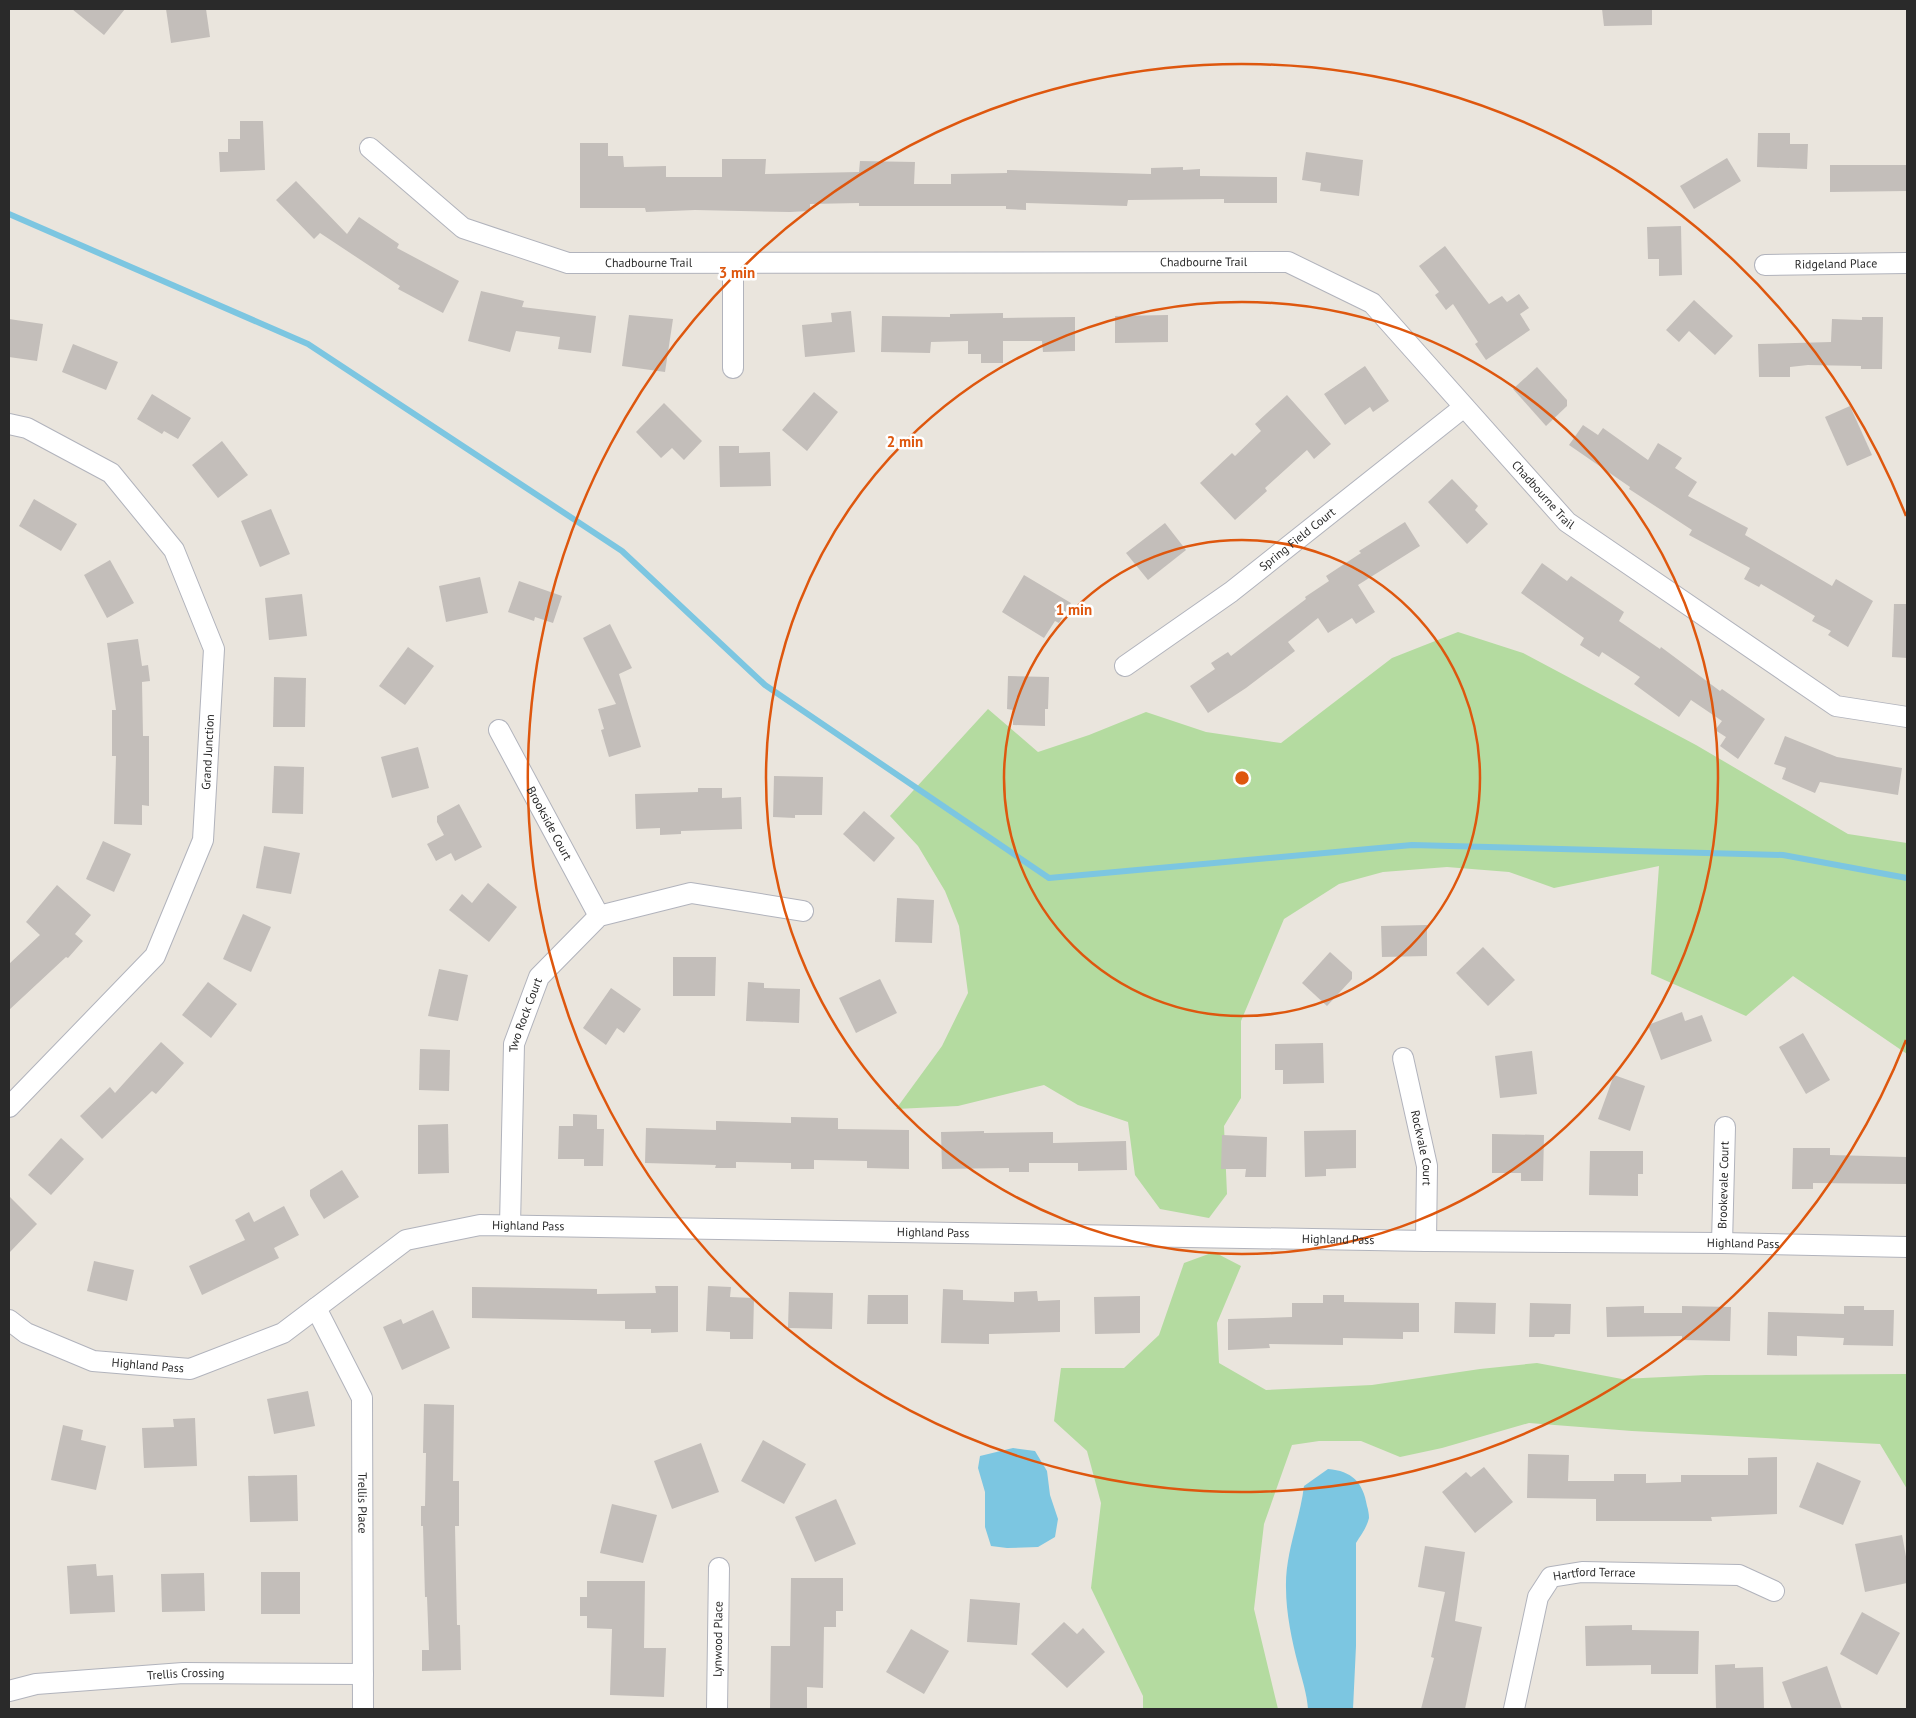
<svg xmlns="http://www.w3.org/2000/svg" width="1916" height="1718" viewBox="0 0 1916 1718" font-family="'PT Sans',sans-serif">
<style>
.green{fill:#b4dba0}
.water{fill:#7cc6e1}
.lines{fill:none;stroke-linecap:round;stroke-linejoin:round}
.stream{stroke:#7cc6e1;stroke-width:6}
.building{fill:#c3beba}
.minor-casing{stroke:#b1b3bc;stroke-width:22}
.minor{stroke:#fff;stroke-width:20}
.ring{fill:none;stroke:#de570e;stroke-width:2.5}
.labels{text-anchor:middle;stroke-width:5;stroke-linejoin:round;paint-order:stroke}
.street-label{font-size:12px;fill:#2a2a2a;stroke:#fff}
.centre{fill:#de570e;stroke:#fff;stroke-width:2.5}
.ring-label{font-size:15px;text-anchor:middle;font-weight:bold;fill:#de570e;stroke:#fff;stroke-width:5;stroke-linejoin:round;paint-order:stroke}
</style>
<rect width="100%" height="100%" fill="#eae5dd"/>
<g class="green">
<polygon points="1458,632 1523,653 1696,745 1848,834 1907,843 1907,1054 1793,976 1746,1016 1651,974 1659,866 1554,888 1509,872 1447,867 1383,872 1339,884 1284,919 1241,1021 1241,1098 1224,1126 1227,1194 1209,1218 1160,1209 1135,1175 1128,1122 1078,1105 1044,1085 958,1106 896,1109 942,1046 968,993 959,926 945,891 918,846 890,816 988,709 1038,752 1089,735 1146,712 1206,732 1281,743 1392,658"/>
<polygon points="1214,1252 1241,1266 1217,1323 1219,1363 1266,1390 1372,1385 1480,1369 1537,1363 1622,1379 1706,1375 1907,1374 1907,1489 1880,1444 1632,1431 1529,1423 1442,1448 1400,1457 1361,1441 1319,1441 1292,1445 1264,1524 1254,1609 1278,1709 1143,1709 1143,1696 1091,1588 1101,1503 1087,1451 1054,1421 1061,1368 1124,1368 1159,1335 1184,1263"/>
</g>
<g class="water">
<polygon points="1013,1448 1035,1451 1047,1471 1050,1495 1058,1519 1055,1537 1038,1547 1007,1548 991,1546 985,1527 985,1492 978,1468 980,1456"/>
<path d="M1328,1469C1352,1471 1363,1482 1367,1506C1368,1509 1369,1514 1369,1518C1367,1527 1361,1535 1356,1543V1646L1353,1709H1308C1307,1694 1302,1679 1298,1664C1292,1641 1286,1613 1286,1588C1285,1553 1300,1520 1304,1486Z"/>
</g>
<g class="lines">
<polyline class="stream" points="9,214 308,344 622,551 765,685 1049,878 1412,845 1783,855 1907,878"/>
</g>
<g class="building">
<polygon points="72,9 125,9 104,35"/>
<polygon points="166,9 206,9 210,37 171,43"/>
<polygon points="1602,9 1652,9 1652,25 1604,26"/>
<polygon points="240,121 263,121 265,170 220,172 219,152 228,152 228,139 240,139"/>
<polygon points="1758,133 1790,133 1790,144 1808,144 1807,169 1757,167"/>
<polygon points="580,143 608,143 608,156 623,156 624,167 666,166 666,177 722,177 722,159 766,159 765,174 859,172 860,161 915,162 914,184 951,184 951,174 1007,173 1007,170 1151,174 1151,168 1183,167 1183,170 1200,169 1200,176 1277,177 1277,203 1224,203 1224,199 1128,200 1127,206 1026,203 1026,210 1006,209 1006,206 859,206 859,203 810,204 810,211 790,212 695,210 646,212 645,208 580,208"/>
<polygon points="1306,152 1363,160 1359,196 1320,191 1321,183 1302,180"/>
<polygon points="1727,158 1741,181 1694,209 1680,186"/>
<polygon points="1830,165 1907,165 1907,191 1830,192"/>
<polygon points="296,181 347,234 359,217 399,244 397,248 459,281 443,313 398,289 400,286 320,233 314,239 276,200"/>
<polygon points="1681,226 1682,275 1659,276 1659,259 1648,259 1647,227"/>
<polygon points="1445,246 1489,304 1502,296 1507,302 1519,294 1529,308 1520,314 1530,330 1486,360 1475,344 1478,342 1453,304 1446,310 1435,295 1439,292 1419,266"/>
<polygon points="481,291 524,301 522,307 596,316 591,353 558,349 560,337 516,331 510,352 468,341"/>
<polygon points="1694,300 1733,336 1715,355 1689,331 1679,342 1666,330"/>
<polygon points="851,311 855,352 805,357 802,325 832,322 831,313"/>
<polygon points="1003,313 1003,318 1075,317 1075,351 1043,352 1042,341 1003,341 1003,363 981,363 981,354 968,354 968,341 931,342 930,353 881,352 882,316 950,317 950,314"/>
<polygon points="629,315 673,319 665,372 622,366"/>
<polygon points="1168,315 1168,342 1115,343 1115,316"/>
<polygon points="1862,317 1883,317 1882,369 1861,369 1861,366 1808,365 1790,367 1790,377 1759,377 1758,344 1831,342 1832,319 1862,320"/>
<polygon points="9,319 43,324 37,361 9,357"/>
<polygon points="73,344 118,362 106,390 62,372"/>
<polygon points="1365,366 1389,401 1373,412 1370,407 1345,425 1324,394"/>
<polygon points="1537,367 1567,400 1567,406 1546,426 1513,389"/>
<polygon points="814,392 838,412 807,451 782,430"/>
<polygon points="152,394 191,418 178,439 164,431 162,434 137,419"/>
<polygon points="1287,395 1331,444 1314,459 1307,450 1265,488 1267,491 1235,520 1200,483 1232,453 1235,456 1261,431 1255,424"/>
<polygon points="664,403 702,441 684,460 672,448 661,458 636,432"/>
<polygon points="1850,406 1872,455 1847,466 1825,417"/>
<polygon points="1583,425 1598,435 1603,428 1648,460 1658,443 1682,458 1675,468 1697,482 1688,496 1748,528 1745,535 1832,586 1836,579 1873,601 1848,647 1828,635 1831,631 1812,621 1815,616 1761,584 1759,587 1744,579 1750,568 1689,535 1692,530 1629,489 1630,487 1569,445"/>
<polygon points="222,441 248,475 218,498 192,465"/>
<polygon points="719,446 739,446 739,453 770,452 771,486 720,487"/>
<polygon points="1452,479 1478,506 1475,510 1488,524 1467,544 1428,502"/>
<polygon points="34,499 77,524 61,551 19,526"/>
<polygon points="271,509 290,554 260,567 241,521"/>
<polygon points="1405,522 1420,546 1358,585 1375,612 1356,624 1352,618 1328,633 1318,618 1288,642 1295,651 1246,688 1208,713 1190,686 1215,669 1211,663 1228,652 1231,656 1306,599 1305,597 1329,581 1326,576 1361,553 1359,551"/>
<polygon points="1165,523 1186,550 1148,580 1126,553"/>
<polygon points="110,560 134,603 107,618 84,575"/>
<polygon points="1542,563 1567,581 1571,576 1624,612 1619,621 1660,649 1661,647 1720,691 1722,689 1765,719 1738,759 1720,746 1726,737 1715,730 1722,721 1691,700 1679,717 1634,684 1640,677 1602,652 1599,657 1580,645 1584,638 1521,593"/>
<polygon points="1024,575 1071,603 1059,623 1055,621 1044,638 1002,612"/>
<polygon points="480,577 488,613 446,622 439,586"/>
<polygon points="519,581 562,596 553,623 535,617 534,621 508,612"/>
<polygon points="302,594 307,636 269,640 265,598"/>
<polygon points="1894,604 1907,604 1907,658 1892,657"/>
<polygon points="610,624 632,668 619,674 641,747 609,757 601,730 604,729 598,709 616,704 583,638"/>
<polygon points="138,639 142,666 148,665 150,681 142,682 143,736 149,736 149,806 142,805 142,825 114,824 116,756 112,756 112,710 116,710 107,643"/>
<polygon points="408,647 434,666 405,705 379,686"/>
<polygon points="1008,676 1049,677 1048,709 1045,709 1045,726 1013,725 1013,710 1007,709"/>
<polygon points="274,677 306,678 305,727 273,727"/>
<polygon points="1785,736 1837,757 1902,768 1898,795 1820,782 1815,793 1782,779 1786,768 1774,764"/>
<polygon points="418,747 429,788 392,798 381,757"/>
<polygon points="274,766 304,767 303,814 272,813"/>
<polygon points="774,776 823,777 822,815 795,815 795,818 773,817"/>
<polygon points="698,788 722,788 722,798 741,797 742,829 681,831 681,834 660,835 660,828 636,829 635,794 698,792"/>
<polygon points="459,804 482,847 455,861 451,853 436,861 427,844 444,835 437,822 437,816"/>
<polygon points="864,811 895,838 874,862 843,834"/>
<polygon points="103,841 131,854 114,892 86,879"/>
<polygon points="264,846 300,853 291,894 256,888"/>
<polygon points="488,883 517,907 489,942 449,910 462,894 472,903"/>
<polygon points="57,885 91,915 75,934 83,941 68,958 66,957 9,1010 9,964 40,935 26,922"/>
<polygon points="897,898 934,900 932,943 895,942"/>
<polygon points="243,914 271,927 251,972 223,959"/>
<polygon points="1427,925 1427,956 1382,957 1381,926"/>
<polygon points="1483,947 1515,980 1488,1006 1456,973"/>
<polygon points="1330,952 1352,972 1352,979 1327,1006 1302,983"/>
<polygon points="673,957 716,957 715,996 673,996"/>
<polygon points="439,969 468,975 458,1021 428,1016"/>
<polygon points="880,979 897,1013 856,1033 839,998"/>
<polygon points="208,982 237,1004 211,1038 182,1015"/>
<polygon points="748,982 764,983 764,988 800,989 799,1023 746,1021"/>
<polygon points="611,988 641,1009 624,1033 617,1028 606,1045 583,1028"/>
<polygon points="1682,1012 1685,1021 1702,1015 1712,1041 1661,1060 1648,1025"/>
<polygon points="1803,1033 1830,1080 1806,1094 1779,1047"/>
<polygon points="161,1042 184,1063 156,1094 152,1091 102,1139 80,1116 110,1087 115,1093"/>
<polygon points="1323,1043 1324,1083 1283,1084 1283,1070 1275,1070 1275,1044"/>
<polygon points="420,1049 450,1050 449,1091 419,1090"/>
<polygon points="1532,1051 1537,1094 1500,1098 1495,1056"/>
<polygon points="1614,1075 1645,1086 1630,1131 1598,1119"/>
<polygon points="573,1114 597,1115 597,1129 604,1129 603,1166 584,1166 584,1159 558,1159 559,1126 573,1126"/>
<polygon points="791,1117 838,1118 838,1129 909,1130 909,1169 867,1168 867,1161 814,1160 814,1169 791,1169 791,1163 736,1162 736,1168 715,1168 716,1165 645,1163 646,1128 716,1130 716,1121 791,1123"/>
<polygon points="448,1124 449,1173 418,1174 418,1125"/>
<polygon points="1356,1130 1356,1168 1326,1169 1326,1176 1305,1177 1304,1131"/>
<polygon points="984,1131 984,1133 1053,1132 1053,1143 1126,1141 1127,1170 1078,1171 1078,1163 1029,1163 1029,1172 1009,1172 1009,1168 942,1169 941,1132"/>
<polygon points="1492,1134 1544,1135 1543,1181 1521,1181 1521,1173 1492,1173"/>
<polygon points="1222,1135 1267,1137 1266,1177 1245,1177 1246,1169 1221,1169"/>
<polygon points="61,1138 84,1159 51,1195 28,1175"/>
<polygon points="1793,1148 1830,1148 1830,1155 1907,1157 1907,1184 1813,1183 1813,1189 1792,1189"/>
<polygon points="1590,1151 1643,1151 1643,1174 1638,1174 1638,1196 1589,1195"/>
<polygon points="342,1170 359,1197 324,1219 310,1196 310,1190"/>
<polygon points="9,1196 37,1224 9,1253"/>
<polygon points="284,1206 299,1235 274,1248 279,1258 202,1295 189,1266 245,1240 235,1220 249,1212 254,1222"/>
<polygon points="94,1261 134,1270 127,1301 87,1291"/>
<polygon points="655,1286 678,1286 678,1332 651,1333 651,1329 625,1329 625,1321 472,1318 472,1287 597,1289 597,1294 656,1293"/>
<polygon points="708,1286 731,1287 730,1297 754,1298 753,1339 730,1339 730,1332 706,1331"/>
<polygon points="943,1289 963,1290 963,1300 1014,1302 1014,1292 1037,1291 1038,1301 1060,1300 1060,1332 989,1334 989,1344 941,1343"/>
<polygon points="789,1292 833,1293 832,1329 788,1328"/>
<polygon points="868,1295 908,1295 908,1324 867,1324"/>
<polygon points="1323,1295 1344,1295 1344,1302 1419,1303 1419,1332 1403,1332 1403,1339 1343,1338 1343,1345 1269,1344 1270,1348 1228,1350 1228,1319 1292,1317 1292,1303 1323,1303"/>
<polygon points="1140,1296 1140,1333 1095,1334 1094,1297"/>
<polygon points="1455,1302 1496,1303 1495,1334 1454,1333"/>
<polygon points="1530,1303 1571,1304 1570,1334 1555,1334 1554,1337 1529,1337"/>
<polygon points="1644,1306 1644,1313 1682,1313 1682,1306 1731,1307 1730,1341 1682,1340 1682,1336 1607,1337 1606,1307"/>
<polygon points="1844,1306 1864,1306 1864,1310 1894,1310 1893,1346 1843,1345 1844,1338 1797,1336 1797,1356 1767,1355 1768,1312 1844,1314"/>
<polygon points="433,1310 450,1348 402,1370 383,1327 401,1319 403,1324"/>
<polygon points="308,1391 315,1426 274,1434 267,1399"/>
<polygon points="424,1404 454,1405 453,1481 459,1481 459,1526 455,1526 457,1625 460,1625 461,1670 422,1671 422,1650 429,1650 427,1597 425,1597 423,1526 421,1526 421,1506 425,1506 426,1453 423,1453"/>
<polygon points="195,1418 197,1466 144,1468 142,1428 174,1427 173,1419"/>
<polygon points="63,1425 83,1430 81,1440 106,1446 96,1490 51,1480"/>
<polygon points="763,1440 806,1464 784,1504 741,1481"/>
<polygon points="701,1443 719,1492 672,1509 654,1461"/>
<polygon points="1528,1454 1569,1455 1568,1481 1614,1481 1614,1474 1646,1474 1646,1483 1681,1482 1681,1475 1748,1475 1748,1458 1777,1457 1777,1514 1711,1517 1712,1521 1596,1521 1596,1499 1527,1498"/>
<polygon points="1817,1462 1861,1481 1843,1525 1799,1507"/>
<polygon points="1484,1467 1513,1502 1475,1533 1442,1492 1466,1472 1471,1477"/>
<polygon points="297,1475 298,1521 250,1522 248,1476"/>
<polygon points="836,1499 856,1544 815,1562 795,1517"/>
<polygon points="612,1504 657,1515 643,1563 600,1553"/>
<polygon points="1902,1535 1907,1562 1907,1583 1865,1592 1855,1544"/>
<polygon points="1425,1546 1465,1552 1455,1621 1482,1627 1465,1709 1421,1709 1434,1658 1431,1657 1445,1592 1418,1587"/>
<polygon points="96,1564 97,1576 113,1575 115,1612 70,1614 67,1566"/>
<rect x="261" y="1572" width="39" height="42"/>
<polygon points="204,1573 205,1611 162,1612 161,1574"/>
<polygon points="791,1578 843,1578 843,1611 836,1611 836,1627 824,1627 823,1688 807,1687 807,1709 770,1709 771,1646 790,1646"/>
<polygon points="587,1581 645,1581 644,1648 666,1648 664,1697 610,1695 612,1629 587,1628 587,1616 580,1616 580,1597 587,1597"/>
<polygon points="970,1599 1020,1603 1017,1645 967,1642"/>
<polygon points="1862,1612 1900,1633 1877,1675 1840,1654"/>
<polygon points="1064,1622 1077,1634 1083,1628 1105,1652 1067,1688 1031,1654"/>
<polygon points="1632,1625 1632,1630 1699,1631 1698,1674 1651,1674 1651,1665 1586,1666 1585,1626"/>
<polygon points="911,1629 949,1651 924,1694 886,1672"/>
<polygon points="1735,1664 1735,1668 1763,1667 1764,1709 1716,1709 1715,1665"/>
<polygon points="1827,1666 1842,1709 1792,1709 1782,1682"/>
</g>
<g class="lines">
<g class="minor-casing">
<g id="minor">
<path id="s1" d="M370,148L463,228L568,263L1288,262L1372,303L1567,522L1836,706L1907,717"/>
<polyline points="733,263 733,368"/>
<path id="s2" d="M1765,265L1907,263"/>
<polyline points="9,424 27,428 111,473 174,550 214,649 203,840 155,956 9,1107"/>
<path id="s3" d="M1125,666L1231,592L1464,407"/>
<path id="s4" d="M499,730L599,916"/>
<path id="s5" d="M1403,1058L1427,1166L1426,1241"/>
<path id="s6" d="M510,1225L514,1044L539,977L599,916L691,893L803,911"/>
<path id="s7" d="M1722,1243L1725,1127"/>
<path id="s8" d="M316,1308L362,1398L363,1709"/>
<path id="s9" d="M9,1320L26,1333L93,1361L190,1369L283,1333L406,1240L480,1225L1426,1241L1722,1243L1907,1247"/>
<path id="s10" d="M9,1691L36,1684L183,1673L363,1674"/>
<path id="s11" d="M717,1709L719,1568"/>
<path id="s12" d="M1514,1709L1538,1597L1551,1577L1582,1572L1739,1575L1774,1591"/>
</g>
</g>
<use href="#minor" class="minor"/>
</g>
<g class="ring">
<circle cx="1242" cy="778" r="238"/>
<circle cx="1242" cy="778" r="476"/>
<path d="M1906 1040A714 714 0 1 1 1906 516"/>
</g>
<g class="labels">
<g class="street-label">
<text dy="4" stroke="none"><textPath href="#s1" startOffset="869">Chadbourne Trail</textPath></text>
<text dy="4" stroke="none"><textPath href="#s1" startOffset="314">Chadbourne Trail</textPath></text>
<text dy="4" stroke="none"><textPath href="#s2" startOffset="71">Ridgeland Place</textPath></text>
<text dy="4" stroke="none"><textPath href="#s1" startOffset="1304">Chadbourne Trail</textPath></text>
<text dy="4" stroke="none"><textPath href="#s3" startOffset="214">Spring Field Court</textPath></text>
<text transform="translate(208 752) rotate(-87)" y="4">Grand Junction</text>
<text dy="4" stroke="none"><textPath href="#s4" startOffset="106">Brookside Court</textPath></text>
<text dy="4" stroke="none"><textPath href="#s6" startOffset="212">Two Rock Court</textPath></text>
<text dy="4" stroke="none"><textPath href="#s5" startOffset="92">Rockvale Court</textPath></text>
<text dy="4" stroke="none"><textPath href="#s7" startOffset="58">Brookevale Court</textPath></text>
<text dy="4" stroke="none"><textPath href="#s9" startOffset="569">Highland Pass</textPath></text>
<text dy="4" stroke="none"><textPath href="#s9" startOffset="974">Highland Pass</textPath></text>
<text dy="4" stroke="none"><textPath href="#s9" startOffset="1379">Highland Pass</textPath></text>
<text dy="4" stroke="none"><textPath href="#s9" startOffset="1784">Highland Pass</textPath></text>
<text dy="4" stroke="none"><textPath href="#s9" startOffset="149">Highland Pass</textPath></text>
<text dy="4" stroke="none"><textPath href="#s8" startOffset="206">Trellis Place</textPath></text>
<text dy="4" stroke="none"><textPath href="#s12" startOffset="182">Hartford Terrace</textPath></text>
<text dy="4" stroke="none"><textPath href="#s11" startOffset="70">Lynwood Place</textPath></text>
<text dy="4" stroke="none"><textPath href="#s10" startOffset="178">Trellis Crossing</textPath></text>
</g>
</g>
<circle cx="1242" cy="778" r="8" class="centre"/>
<g class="ring-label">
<text x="737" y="278">3 min</text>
<text x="905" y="447">2 min</text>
<text x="1074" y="615">1 min</text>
</g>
<rect width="1916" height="1718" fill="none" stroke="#2a2a2a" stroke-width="20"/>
</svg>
